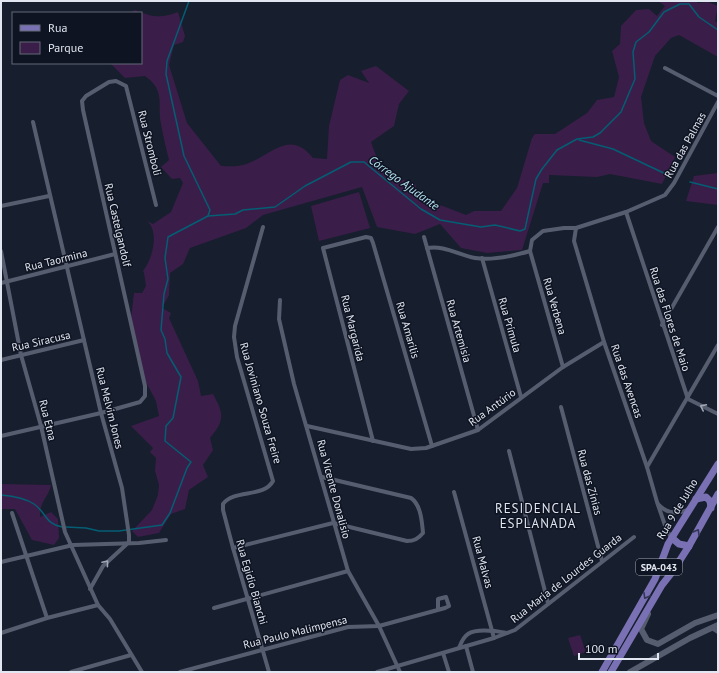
<svg xmlns="http://www.w3.org/2000/svg" width="719" height="673" viewBox="0 0 719 673" font-family="'PT Sans',sans-serif">
<style>
.green{fill:#3a1e49}
.lines{fill:none;stroke-linecap:round;stroke-linejoin:round}
.stream{stroke:#045e74;stroke-width:1.5}
.minor{stroke:#565d6f;stroke-width:4}
.secondary{stroke:#565d6f;stroke-width:6}
.primary{stroke:#7971b3;stroke-width:7}
.oneway{stroke:#a2a8b6}
.oneway2{stroke:#343555}
.labels{text-anchor:middle;stroke-width:3;stroke-linejoin:round;paint-order:stroke}
.shield{fill:#0f1423;stroke:#a2a7b2;stroke-width:1}
.shield-label{font-size:10px;font-weight:bold;fill:#e1e6f0}
.street-label{font-size:11px;fill:#e1e6f0;stroke:#0f1423}
.water-label{font-size:12px;font-style:italic;fill:#b5e3f3;stroke:#0f1423}
.quarter-label{font-size:13px;letter-spacing:1px;fill:#e1e6f0;stroke:#0f1423}
</style>
<rect width="100%" height="100%" fill="#171e2d"/>
<g class="green">
<path d="M658,1H697V3L708,2L718,6L715,21L718,23V57L679,35L671,38L655,56L641,97L644,123L651,141L675,157L662,184L610,174L597,177L549,175V183H543L522,250L487,253L461,248L440,224L415,234L377,227L362,187L263,215L246,228L190,248L183,264L170,273L169,295L162,308L171,313L169,318L198,381L201,396L213,394C224,414 225,420 210,438L213,450L203,465L208,477L189,490L185,509L171,514L159,533L138,537L132,531L152,510L158,495L159,485L155,471L156,458L150,452L153,448L131,426L159,416L156,401L141,373L130,327L134,293H142L146,286L144,273L143,271C152,260 160,232 147,221L153,224L171,212L183,183L180,178L172,179L161,167L169,160C166,148 163,136 161,124C157,104 166,91 145,76L125,78L110,63H141V13H129L135,10C153,17 160,19 178,12L185,36L183,42L174,45L169,65L187,123L221,166C228,166 236,167 243,165C270,158 288,127 313,158L327,159L329,126L340,80L348,75L369,83L361,71L376,66L409,91L399,104L394,126L371,142C381,171 386,174 415,184L421,201L443,206L466,215L474,211H501L517,188L532,138L535,134H555L587,113L597,100L614,97L619,77L612,51L620,44L621,26L636,10L649,9L657,16L665,6Z"/>
<polygon points="718,173 718,205 686,201 694,176"/>
<polygon points="359,192 370,228 319,241 311,206"/>
<path d="M1,484L51,485C48,499 40,499 40,517L51,512L58,519L59,538L54,545L32,540L15,509H1Z"/>
<polygon points="580,635 586,652 574,656 568,638"/>
</g>
<g class="lines">
<g class="stream">
<polyline points="189,1 167,61 166,74 184,156 210,210 208,216"/>
<polyline points="579,140 613,149 670,176"/>
<polyline points="690,182 718,189"/>
<path d="M1,495C12,496 25,498 34,504C46,512 45,524 62,527"/>
<polyline points="66,527 86,528 99,531 119,531 162,525 170,513 187,468 191,462 165,441 166,426 173,418 181,377 167,353 165,339 161,330 164,294 168,279 165,258 168,237 208,216 235,214 243,210 275,207 305,186 351,162 364,162 421,209 440,220 481,227 495,225 520,231 525,229 536,179 542,169 557,150 577,139 593,137 600,133 621,112 635,79 633,52 636,42 649,32 664,12 680,4 689,4 699,17 718,30"/>
</g>
<g class="minor">
<polyline points="665,68 718,96"/>
<polyline points="33,122 101,413 122,488 129,535 129,542 103,566 90,589"/>
<polyline points="1,206 49,196"/>
<polyline points="626,212 688,399 718,414"/>
<path d="M263,227L235,326L234,337L237,357L273,481C264,498 234,489 223,504V510L233,548L269,672"/>
<polyline points="576,228 574,241 604,342 647,467 657,502 667,531 672,538"/>
<polyline points="424,237 478,430"/>
<path d="M427,248C445,245 458,255 475,258C493,261 513,256 530,251L532,240L543,231L564,228H576L626,212L665,195L674,183L718,102"/>
<polyline points="1,251 21,355 41,426 65,532 98,605 110,619 142,672"/>
<polyline points="530,251 563,367"/>
<polyline points="482,258 521,397"/>
<polyline points="1,283 115,254"/>
<polyline points="280,300 279,319 294,384 348,571 379,626 400,672"/>
<polyline points="662,325 718,227"/>
<polyline points="1,360 84,340"/>
<polyline points="561,407 602,561"/>
<polyline points="307,426 411,449 426,448 478,430 563,367 604,342"/>
<polyline points="1,436 101,413 140,402 145,396 145,386 83,110 82,101 86,96 109,82 116,81 126,86 156,205"/>
<polyline points="373,441 323,248 366,237 371,238 373,243 432,446"/>
<polyline points="509,451 548,603"/>
<polyline points="647,467 718,345"/>
<polyline points="454,492 494,638"/>
<path d="M658,504C667,514 677,515 689,509"/>
<polyline points="12,513 47,618"/>
<path d="M233,548L333,523L407,541C414,541 418,539 423,533C422,522 421,505 411,498L322,477"/>
<polyline points="1,562 73,545 139,543 166,540"/>
<polyline points="214,608 348,571"/>
<polyline points="712,628 718,632"/>
<polyline points="1,633 47,618 98,605"/>
<polyline points="466,646 473,672"/>
<path d="M459,648C461,643 463,637 468,634C477,628 496,631 507,633"/>
<polyline points="443,653 449,672"/>
<polyline points="71,672 131,655"/>
<polyline points="180,672 348,627 379,626 445,608 449,606 446,597 438,599 438,609"/>
<polyline points="377,672 494,638 515,630 634,537"/>
</g>
<g class="secondary">
<polyline points="648,614 641,629 647,640 658,644 695,623 718,615"/>
<polyline points="630,672 690,638 718,625"/>
</g>
<g class="primary">
<polyline points="696,499 706,497 710,501 711,508"/>
<polyline points="672,538 679,544 689,546"/>
<polyline points="602,672 655,579 668,544 718,464"/>
<polyline points="611,672 662,585 673,571 689,546 718,494"/>
</g>
</g>
<defs><path id="oneway-chevron" d="M-2-3.5L2.5 0L-2 3.5" fill="none" stroke-width="1.6" stroke-linecap="round" stroke-linejoin="round"/></defs>
<g class="oneway">
<use href="#oneway-chevron" transform="translate(703 407) rotate(-153)"/>
<use href="#oneway-chevron" transform="translate(106 563) rotate(-50)"/>
</g>
<g class="oneway2">
<use href="#oneway-chevron" transform="translate(697 532) rotate(-60)"/>
<use href="#oneway-chevron" transform="translate(646 596) rotate(119)"/>
</g>
<g class="labels">
<rect class="shield" x="636" y="559" width="46" height="16" rx="3"/>
<g class="shield-label">
<text x="659" y="571">SPA-043</text>
</g>
<g class="street-label">
<text transform="translate(150 143) rotate(76)" y="4">Rua Stromboli</text>
<text transform="translate(685 145) rotate(-61)" y="4">Rua das Palmas</text>
<text transform="translate(118 225) rotate(77)" y="4">Rua Castelgandolf</text>
<text transform="translate(56 260) rotate(-14)" y="4">Rua Taormina</text>
<text transform="translate(555 306) rotate(74)" y="4">Rua Verbena</text>
<text transform="translate(670 319) rotate(72)" y="4">Rua das Flores de Maio</text>
<text transform="translate(510 325) rotate(74)" y="4">Rua Prímula</text>
<text transform="translate(353 328) rotate(76)" y="4">Rua Margarida</text>
<text transform="translate(408 330) rotate(74)" y="4">Rua Amarilis</text>
<text transform="translate(459 331) rotate(74)" y="4">Rua Artemisia</text>
<text transform="translate(41 341) rotate(-13)" y="4">Rua Siracusa</text>
<text transform="translate(627 381) rotate(71)" y="4">Rua das Avencas</text>
<text transform="translate(261 403) rotate(74)" y="4">Rua Joviniano Souza Freire</text>
<text transform="translate(492 407) rotate(-36)" y="4">Rua Antúrio</text>
<text transform="translate(110 408) rotate(76)" y="4">Rua Melvim Jones</text>
<text transform="translate(48 420) rotate(76)" y="4">Rua Etna</text>
<text transform="translate(590 482) rotate(75)" y="4">Rua das Zínias</text>
<text transform="translate(334 489) rotate(75)" y="4">Rua Vicente Donalisio</text>
<text transform="translate(677 509) rotate(-59)" y="4">Rua 9 de Julho</text>
<text transform="translate(483 562) rotate(75)" y="4">Rua Malvas</text>
<text transform="translate(566 578) rotate(-38)" y="4">Rua Maria de Lourdes Guarda</text>
<text transform="translate(252 582) rotate(74)" y="4">Rua Egidio Bianchi</text>
<text transform="translate(295 632) rotate(-14)" y="4">Rua Paulo Malimpensa</text>
</g>
<g class="water-label">
<text transform="translate(404 183) rotate(36)" y="4">Córrego Ajudante</text>
</g>
<g class="quarter-label">
<text x="538" y="513">RESIDENCIAL<tspan x="538" dy="15">ESPLANADA</tspan></text>
</g>
</g>
<rect width="719" height="673" fill="none" stroke="#e1e6f0" stroke-width="4"/>
<rect x="12" y="12" width="130" height="52" fill="#0f1423" stroke="#636875"/>
<rect x="20" y="25" width="20" height="6" fill="#7971b3" stroke="#636875"/>
<text x="48" y="32" font-size="12" fill="#e1e6f0">Rua</text>
<rect x="20" y="42" width="20" height="12" fill="#3a1e49" stroke="#636875"/>
<text x="48" y="52" font-size="12" fill="#e1e6f0">Parque</text>
<path d="M579 653v6h79v-6" fill="none" stroke="#e1e6f0" stroke-width="2"/>
<text x="585" y="653" font-size="12" fill="#e1e6f0" stroke="#0f1423" stroke-width="3" paint-order="stroke">100 m</text>
</svg>
